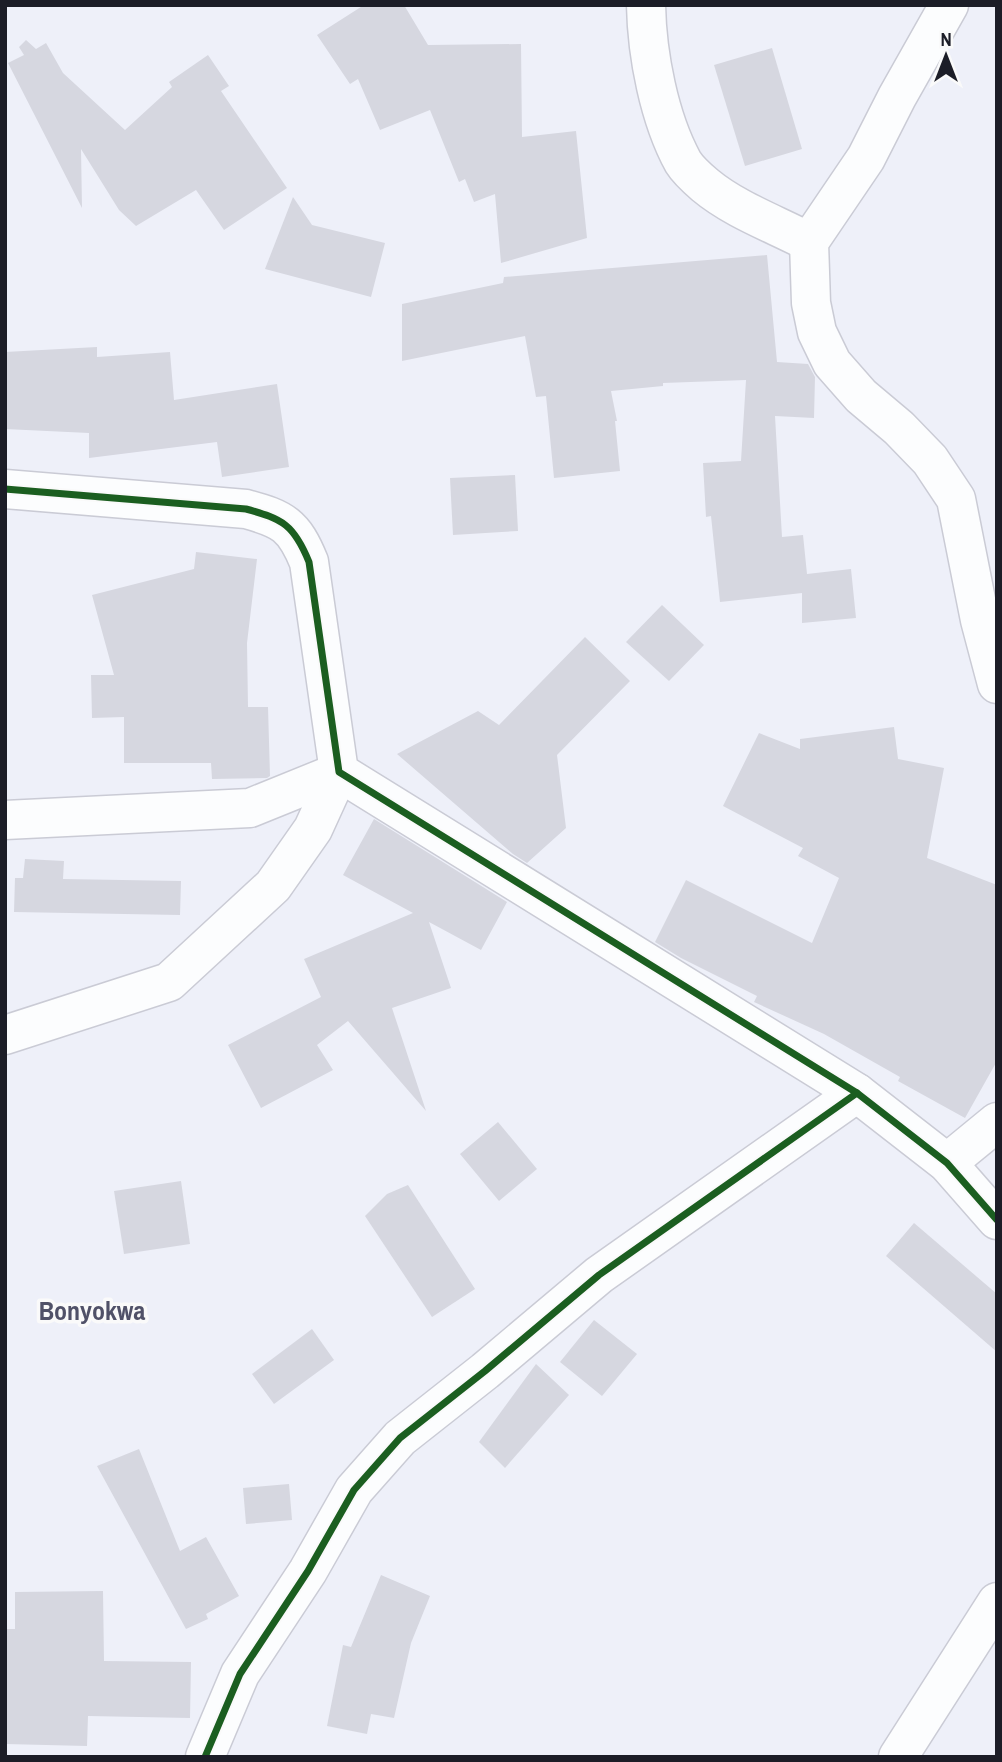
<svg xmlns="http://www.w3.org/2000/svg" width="1002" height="1762" viewBox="0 0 1002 1762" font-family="'Archivo Narrow',sans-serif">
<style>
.building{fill:#d6d7e0}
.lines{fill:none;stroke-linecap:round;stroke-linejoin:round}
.street-casing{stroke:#cacbd5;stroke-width:41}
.street{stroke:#fcfdfe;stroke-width:38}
.cycleway-casing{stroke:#fafafa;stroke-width:11}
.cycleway{stroke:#1b5e20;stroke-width:7}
.labels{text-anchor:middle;stroke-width:7;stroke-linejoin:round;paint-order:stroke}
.quarter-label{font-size:26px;font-weight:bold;fill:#505168;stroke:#fafafa}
</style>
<rect width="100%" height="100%" fill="#eef0f9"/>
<g class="building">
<polygon points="364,5 404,5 428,45 521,44 522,137 576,131 587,238 501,263 495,194 474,202 465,179 459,182 430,110 380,130 358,79 350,84 317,35"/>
<polygon points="26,40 36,49 46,43 63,73 125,130 172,87 169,82 208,55 229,86 221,91 287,188 224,230 196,190 136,226 119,210 81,149 82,208 8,63 24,55 19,47"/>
<polygon points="772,48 802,149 745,166 714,65"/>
<polygon points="293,197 312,225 385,243 371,297 265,269"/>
<polygon points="767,255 777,362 808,364 815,377 814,418 775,416 782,537 803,535 807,574 851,569 856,618 802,623 802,593 720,602 711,516 706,517 703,463 741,461 746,380 663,383 663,386 611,391 617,421 615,421 620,471 554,478 546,396 536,397 525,336 402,361 402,304 503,283 504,277"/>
<polygon points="97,347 97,357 170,352 174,400 277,384 289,467 222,477 217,442 89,458 89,433 5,429 5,352"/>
<polygon points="515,475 518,531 453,535 450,478"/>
<polygon points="196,552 257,559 247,643 248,707 268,707 270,776 267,778 212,779 211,763 124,763 124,717 92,718 91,675 114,675 92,595 194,569"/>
<polygon points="662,605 704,645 669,681 626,642"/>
<polygon points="585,637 630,681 557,755 566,828 527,863 513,854 397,754 478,711 499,725"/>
<polygon points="894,727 898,759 944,768 927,858 997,885 997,1061 965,1118 898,1081 900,1077 824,1034 754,1002 757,996 681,958 655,942 686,880 812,943 839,878 798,856 803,848 723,806 759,733 800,749 800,739"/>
<polygon points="374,819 507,902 481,950 429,922 451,988 392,1008 426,1111 348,1021 317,1045 333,1070 261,1108 228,1045 321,997 304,959 413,913 343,875"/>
<polygon points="25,859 64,861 63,879 181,881 180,915 14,912 15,878 23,878"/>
<polygon points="498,1122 537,1169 499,1201 460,1154"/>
<polygon points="181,1181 190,1244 124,1254 114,1191"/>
<polygon points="408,1185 475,1289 432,1317 365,1216 387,1194"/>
<polygon points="914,1223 997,1294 997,1352 886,1256"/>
<polygon points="594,1320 637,1354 602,1396 560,1362"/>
<polygon points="312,1329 334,1360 274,1404 252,1374"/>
<polygon points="536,1364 569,1395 505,1468 479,1442"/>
<polygon points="139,1449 180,1551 206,1537 239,1596 206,1614 208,1619 186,1629 97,1466"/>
<polygon points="289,1484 292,1520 246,1524 243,1488"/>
<polygon points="381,1575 430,1596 411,1643 394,1718 371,1714 367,1734 327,1726 343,1645 351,1647"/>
<polygon points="103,1591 104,1661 191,1662 190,1718 88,1716 87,1746 5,1744 5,1629 15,1629 15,1592"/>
</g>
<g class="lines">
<g class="street-casing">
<g id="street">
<path d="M646,5C647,55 659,118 683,162C688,170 698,179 705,185C735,210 775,224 809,242"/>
<polyline points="949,5 897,97 866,158 809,242 811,303 817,332 832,363 861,396 899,428 930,460 956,499 980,620 997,684"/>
<path d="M5,489L246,509C283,519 294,525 309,562L339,772L857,1093L947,1163L997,1220"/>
<polyline points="5,820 250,808 339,772"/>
<polyline points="5,1035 169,982 273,886 313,829 339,772"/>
<polyline points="947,1163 997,1122"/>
<polyline points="205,1757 240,1674 308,1571 354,1490 400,1438 485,1371 599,1275 857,1093"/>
<polyline points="898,1757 997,1602"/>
</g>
</g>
<use href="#street" class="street"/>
<g class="cycleway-casing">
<g id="cycleway">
<path d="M5,489L246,509C283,519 294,525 309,562L339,772L857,1093L947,1163L997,1220"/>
<polyline points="205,1757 240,1674 308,1571 354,1490 400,1438 485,1371 599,1275 857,1093"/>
</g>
</g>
<use href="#cycleway" class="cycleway"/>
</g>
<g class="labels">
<g class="quarter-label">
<text x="92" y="1320">Bonyokwa</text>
</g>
</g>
<rect width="1002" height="1762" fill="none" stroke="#1c1d27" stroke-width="14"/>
<g transform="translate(946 56)" stroke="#fafafa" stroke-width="5" paint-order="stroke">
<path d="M0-5L12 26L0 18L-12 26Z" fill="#1c1d27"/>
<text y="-10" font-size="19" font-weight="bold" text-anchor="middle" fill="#1c1d27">N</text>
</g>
</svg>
